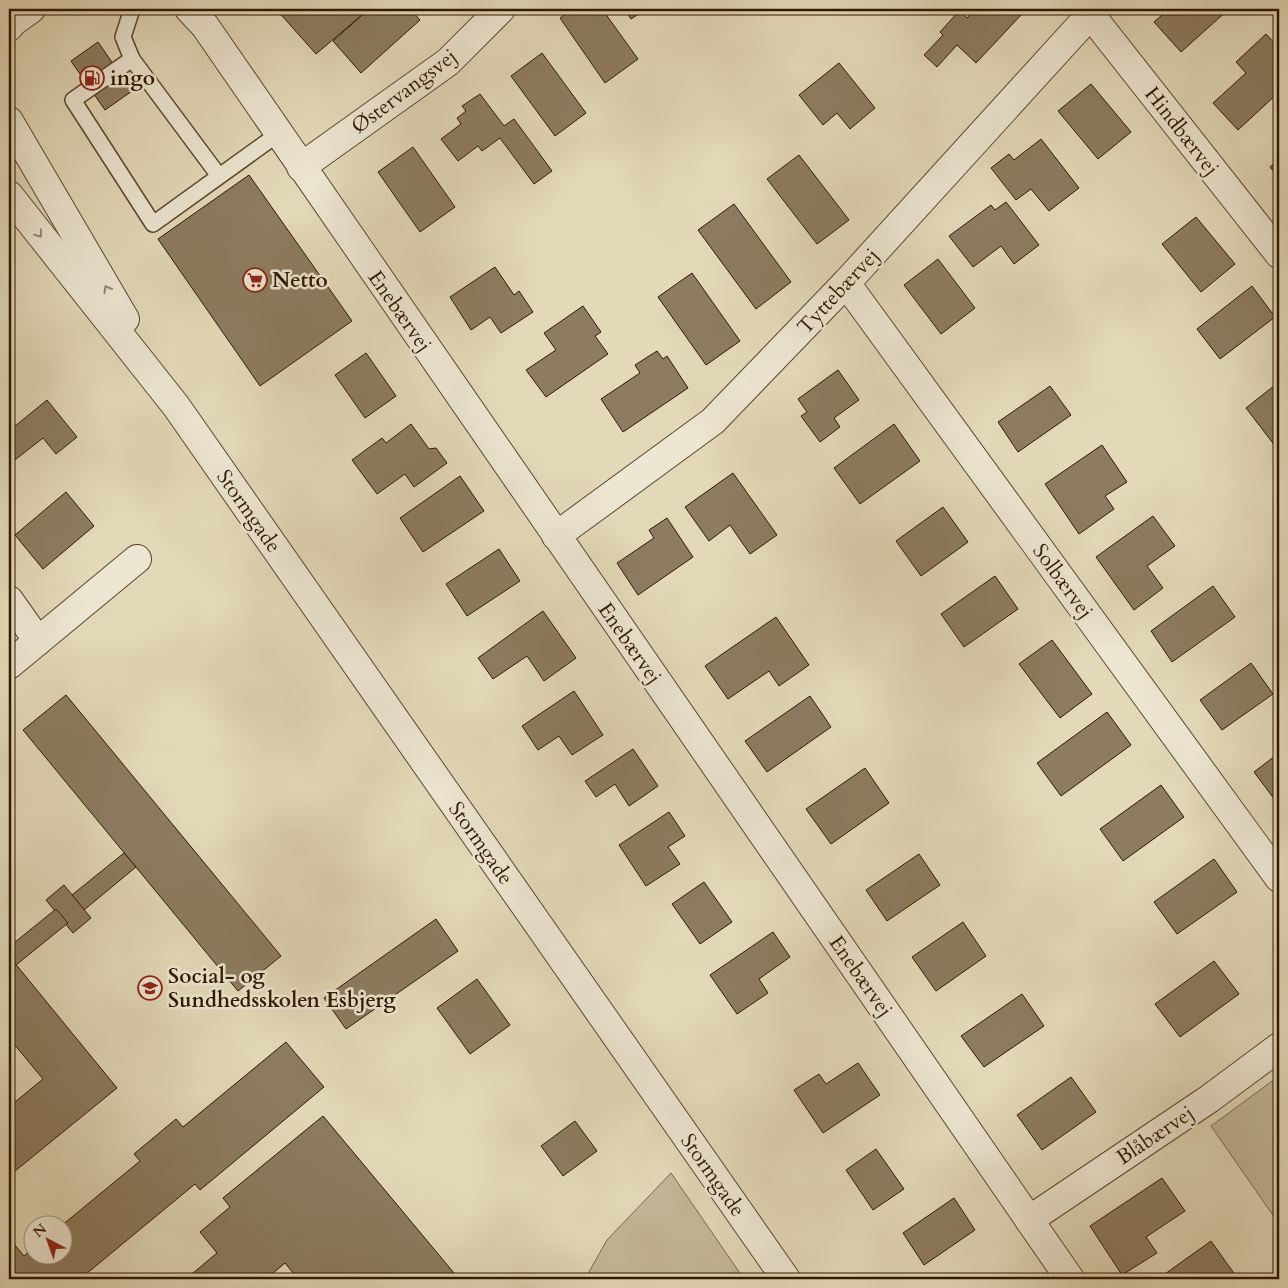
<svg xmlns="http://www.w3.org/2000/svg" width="1288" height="1288" viewBox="0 0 1288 1288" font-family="Cardo,serif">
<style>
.green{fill:#c4b89a;stroke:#7a684e}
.building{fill:#8d7c61;stroke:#2f1801}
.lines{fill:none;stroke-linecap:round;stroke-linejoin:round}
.service-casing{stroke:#5c482f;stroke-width:18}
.minor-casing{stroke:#5c482f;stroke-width:30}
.tertiary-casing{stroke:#5c482f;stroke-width:30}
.service{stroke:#ede6d2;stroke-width:15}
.minor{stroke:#ede6d2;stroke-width:28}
.tertiary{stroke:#ede6d2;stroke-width:28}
.oneway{stroke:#988974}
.labels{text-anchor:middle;stroke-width:5;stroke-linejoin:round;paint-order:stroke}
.poi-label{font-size:21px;font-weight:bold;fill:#2f1801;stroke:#ede6d2;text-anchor:start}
.street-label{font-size:21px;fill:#2f1801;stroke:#ede6d2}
</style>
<rect width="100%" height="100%" fill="#e3d9b9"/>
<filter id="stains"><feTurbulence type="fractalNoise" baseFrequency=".004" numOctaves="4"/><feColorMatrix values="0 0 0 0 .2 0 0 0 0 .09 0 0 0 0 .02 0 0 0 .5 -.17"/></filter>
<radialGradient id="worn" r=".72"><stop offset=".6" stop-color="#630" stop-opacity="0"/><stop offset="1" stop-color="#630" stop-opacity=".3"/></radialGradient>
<g class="green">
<polygon points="1279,1076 1279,1224 1211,1126"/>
<polygon points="671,1173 744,1279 585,1279 607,1240"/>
</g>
<g class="building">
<polygon points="276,9 369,9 316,54"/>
<polygon points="369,9 415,9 412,11 420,20 361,73 333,41"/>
<polygon points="573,9 602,9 638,59 605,83 560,18"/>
<polygon points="624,9 646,9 631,19"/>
<polygon points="975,9 978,11 1016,9 1022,14 976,63 957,45 937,67 924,55 943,35 940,32 959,11 967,18"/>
<polygon points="1169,9 1229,9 1181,52 1154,22"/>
<polygon points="1266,34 1279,48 1279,92 1238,130 1213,103 1246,73 1236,62"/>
<polygon points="98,42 132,91 105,110 71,61"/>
<polygon points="542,53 586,113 555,136 511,76"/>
<polygon points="839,63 875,108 850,129 837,113 823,125 799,95"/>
<polygon points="1091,84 1131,132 1098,159 1058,111"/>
<polygon points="480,94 504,126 514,119 552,171 534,184 500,138 482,151 478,146 458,161 441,139 461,124 457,118 466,111 462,106"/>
<polygon points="1041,139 1079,188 1049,211 1031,189 1016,200 991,168 1009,154 1014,160"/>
<polygon points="413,147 455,207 420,232 378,172"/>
<polygon points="799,155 849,220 817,244 767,179"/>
<polygon points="1279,159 1279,178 1270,167"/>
<polygon points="249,175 352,321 260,386 158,239"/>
<polygon points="1006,202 1039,245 1014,264 1001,246 973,267 949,236 991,205 995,210"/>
<polygon points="734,204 791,282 756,309 698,230"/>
<polygon points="1196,217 1235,264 1201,292 1162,244"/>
<polygon points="938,259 975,308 941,334 904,285"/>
<polygon points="495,267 514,295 519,291 533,312 501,333 490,317 471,330 450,297"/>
<polygon points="692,273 740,341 706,365 658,297"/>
<polygon points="1252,286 1275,317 1220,359 1197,329"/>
<polygon points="583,306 601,332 595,336 608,354 546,397 526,370 556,350 544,333"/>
<polygon points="657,351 663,359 667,356 688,388 623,432 601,399 640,373 635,365"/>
<polygon points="366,353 396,396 365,418 335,375"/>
<polygon points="838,370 859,400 834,418 840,427 820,442 801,416 807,412 798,399"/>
<polygon points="1279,382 1279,451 1246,408"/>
<polygon points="1050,386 1071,415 1018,452 998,422"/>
<polygon points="47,400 77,437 56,454 43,438 11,463 9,460 9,431"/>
<polygon points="411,424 429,449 436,448 447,463 414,487 405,474 377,494 352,460 382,438 386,443"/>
<polygon points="894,424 920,461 860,504 834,468"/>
<polygon points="1102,445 1127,482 1105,496 1114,509 1079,534 1045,484"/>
<polygon points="733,473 777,535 750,554 730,525 709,541 685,507"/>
<polygon points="460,476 484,511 423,552 400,518"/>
<polygon points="66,492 94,526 43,569 15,535"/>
<polygon points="943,507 968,542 921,576 896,541"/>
<polygon points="1153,516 1175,546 1147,566 1163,588 1134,610 1096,557"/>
<polygon points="667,518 693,557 638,595 617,563 654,538 649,530"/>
<polygon points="499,549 520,581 467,616 446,584"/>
<polygon points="995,576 1018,609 964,647 941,614"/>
<polygon points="1213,586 1235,617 1172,662 1151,631"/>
<polygon points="543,611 576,658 544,681 527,656 493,679 478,658"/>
<polygon points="776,617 809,665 779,686 769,671 728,699 705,666"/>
<polygon points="1052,640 1092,694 1060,718 1019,664"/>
<polygon points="1251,663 1273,694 1222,730 1200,700"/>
<polygon points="574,691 603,735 572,755 559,736 538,750 522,726"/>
<polygon points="66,695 281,956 238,991 23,730"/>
<polygon points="810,696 831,727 767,772 745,741"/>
<polygon points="1107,712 1131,745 1061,796 1037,763"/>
<polygon points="633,749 658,786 629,806 615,784 596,797 585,781"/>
<polygon points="1279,753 1279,797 1275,800 1254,772"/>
<polygon points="865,768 889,803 831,844 806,809"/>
<polygon points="1161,785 1184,817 1123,861 1100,829"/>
<polygon points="669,812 685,836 668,847 680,864 646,886 619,845"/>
<polygon points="124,853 136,867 84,910 72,895"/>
<polygon points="919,854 940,885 887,921 866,890"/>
<polygon points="1214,859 1237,892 1177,934 1154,902"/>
<polygon points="704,882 732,922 700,944 672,904"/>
<polygon points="64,885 91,918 73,933 46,900"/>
<polygon points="56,909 68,923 16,965 9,956 9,947"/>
<polygon points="436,919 458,951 346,1029 324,998"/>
<polygon points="963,922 986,956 936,991 912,957"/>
<polygon points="773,932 790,957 759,979 768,993 737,1014 710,975"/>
<polygon points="9,956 117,1088 9,1176 9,1107 43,1079 9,1038"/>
<polygon points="1214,961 1239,994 1180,1037 1155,1004"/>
<polygon points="477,979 510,1025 470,1054 437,1008"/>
<polygon points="1022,994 1044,1026 984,1067 961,1036"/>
<polygon points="286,1042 324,1087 200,1190 195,1184 80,1279 9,1279 9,1238 24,1256 32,1249 32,1256 62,1256 61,1226 140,1161 134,1154 176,1119 183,1127"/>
<polygon points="858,1063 880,1095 823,1133 794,1090 819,1074 826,1084"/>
<polygon points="1071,1077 1096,1112 1042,1150 1017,1115"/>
<polygon points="323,1116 459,1279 298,1279 285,1263 266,1279 186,1279 217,1253 200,1232 230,1207 223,1198"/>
<polygon points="575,1121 597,1151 563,1176 541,1146"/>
<polygon points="876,1149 904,1189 873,1210 846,1170"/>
<polygon points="1162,1178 1185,1211 1146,1237 1157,1253 1122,1275 1090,1226"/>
<polygon points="954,1198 975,1230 924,1265 903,1233"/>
<polygon points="1211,1241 1238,1279 1158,1279"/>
</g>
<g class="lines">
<g class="service-casing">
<g id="service">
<polyline points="132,59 123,37 132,9"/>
<polyline points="219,176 132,59 73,100 153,224 278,134"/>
</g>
</g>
<g class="minor-casing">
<g id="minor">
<polyline points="189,9 205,26 1070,1279"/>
<polyline points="1086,9 1279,254"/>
<polyline points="10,24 31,9"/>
<polyline points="301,167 448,62 501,9"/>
<polyline points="846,283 1279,878"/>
<polyline points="556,536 713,421 846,283 1090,15"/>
<polyline points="9,600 38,641"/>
<polyline points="9,665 137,559"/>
<polyline points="1029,1220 1209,1099 1279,1047"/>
</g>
</g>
<g class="tertiary-casing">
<g id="tertiary">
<polyline points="9,19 9,27"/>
<polyline points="9,121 125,319"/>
<polyline points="9,195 176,406 786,1279"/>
</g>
</g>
<use href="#service" class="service"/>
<use href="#minor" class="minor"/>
<use href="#tertiary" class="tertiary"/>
</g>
<defs><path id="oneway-chevron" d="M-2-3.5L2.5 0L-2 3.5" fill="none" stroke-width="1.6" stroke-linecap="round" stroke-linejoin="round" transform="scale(1.25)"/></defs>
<g class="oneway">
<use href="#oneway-chevron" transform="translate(39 234) rotate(52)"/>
<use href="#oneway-chevron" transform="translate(107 289) rotate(-120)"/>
</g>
<defs>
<g id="fuel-ring" transform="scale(1.25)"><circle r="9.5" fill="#ede6d2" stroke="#8f2418" stroke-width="1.5"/><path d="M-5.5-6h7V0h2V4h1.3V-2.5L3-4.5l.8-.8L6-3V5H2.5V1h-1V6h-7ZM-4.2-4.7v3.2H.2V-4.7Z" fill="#8f2418"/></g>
<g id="supermarket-ring" transform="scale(1.25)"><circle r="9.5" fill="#ede6d2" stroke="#8f2418" stroke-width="1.5"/><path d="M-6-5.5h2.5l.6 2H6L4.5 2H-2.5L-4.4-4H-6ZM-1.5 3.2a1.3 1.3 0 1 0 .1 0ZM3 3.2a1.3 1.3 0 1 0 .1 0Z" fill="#8f2418"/></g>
<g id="school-ring" transform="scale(1.25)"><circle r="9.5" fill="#ede6d2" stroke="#8f2418" stroke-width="1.5"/><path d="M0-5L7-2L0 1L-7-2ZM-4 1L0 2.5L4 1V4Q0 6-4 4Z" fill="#8f2418"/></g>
</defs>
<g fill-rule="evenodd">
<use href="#fuel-ring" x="92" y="78"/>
<use href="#supermarket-ring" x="255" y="280"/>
<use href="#school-ring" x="150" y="988"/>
</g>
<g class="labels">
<g class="poi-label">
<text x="110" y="85">ingo</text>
<text x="272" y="287">Netto</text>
<text x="168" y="983">Social- og<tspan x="168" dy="24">Sundhedsskolen Esbjerg</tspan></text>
</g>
<g class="street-label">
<text transform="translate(404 91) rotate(-37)" y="7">Østervangsvej</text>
<text transform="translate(1182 131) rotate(52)" y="7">Hindbærvej</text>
<text transform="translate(838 291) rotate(-47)" y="7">Tyttebærvej</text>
<text transform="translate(400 311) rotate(55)" y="7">Enebærvej</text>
<text transform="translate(249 511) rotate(55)" y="7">Stormgade</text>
<text transform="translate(1063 581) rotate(54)" y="7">Solbærvej</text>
<text transform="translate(630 643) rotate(55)" y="7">Enebærvej</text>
<text transform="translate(481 843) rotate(55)" y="7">Stormgade</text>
<text transform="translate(861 976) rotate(55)" y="7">Enebærvej</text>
<text transform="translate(1155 1135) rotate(-34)" y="7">Blåbærvej</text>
<text transform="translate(713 1175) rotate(55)" y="7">Stormgade</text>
</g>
</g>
<rect width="1288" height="1288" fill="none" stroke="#e3d9b9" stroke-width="30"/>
<rect x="10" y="10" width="1268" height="1268" fill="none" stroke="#2f1801" stroke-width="2.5"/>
<rect x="15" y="15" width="1258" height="1258" fill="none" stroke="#2f1801"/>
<g transform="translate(48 1240) rotate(319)"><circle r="24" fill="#ede6d2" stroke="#a1947e"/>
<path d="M0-4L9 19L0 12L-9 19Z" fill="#8f2418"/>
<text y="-8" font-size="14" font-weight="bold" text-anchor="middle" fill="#2f1801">N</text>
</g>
<rect width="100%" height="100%" filter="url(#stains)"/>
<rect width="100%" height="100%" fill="url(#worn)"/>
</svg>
